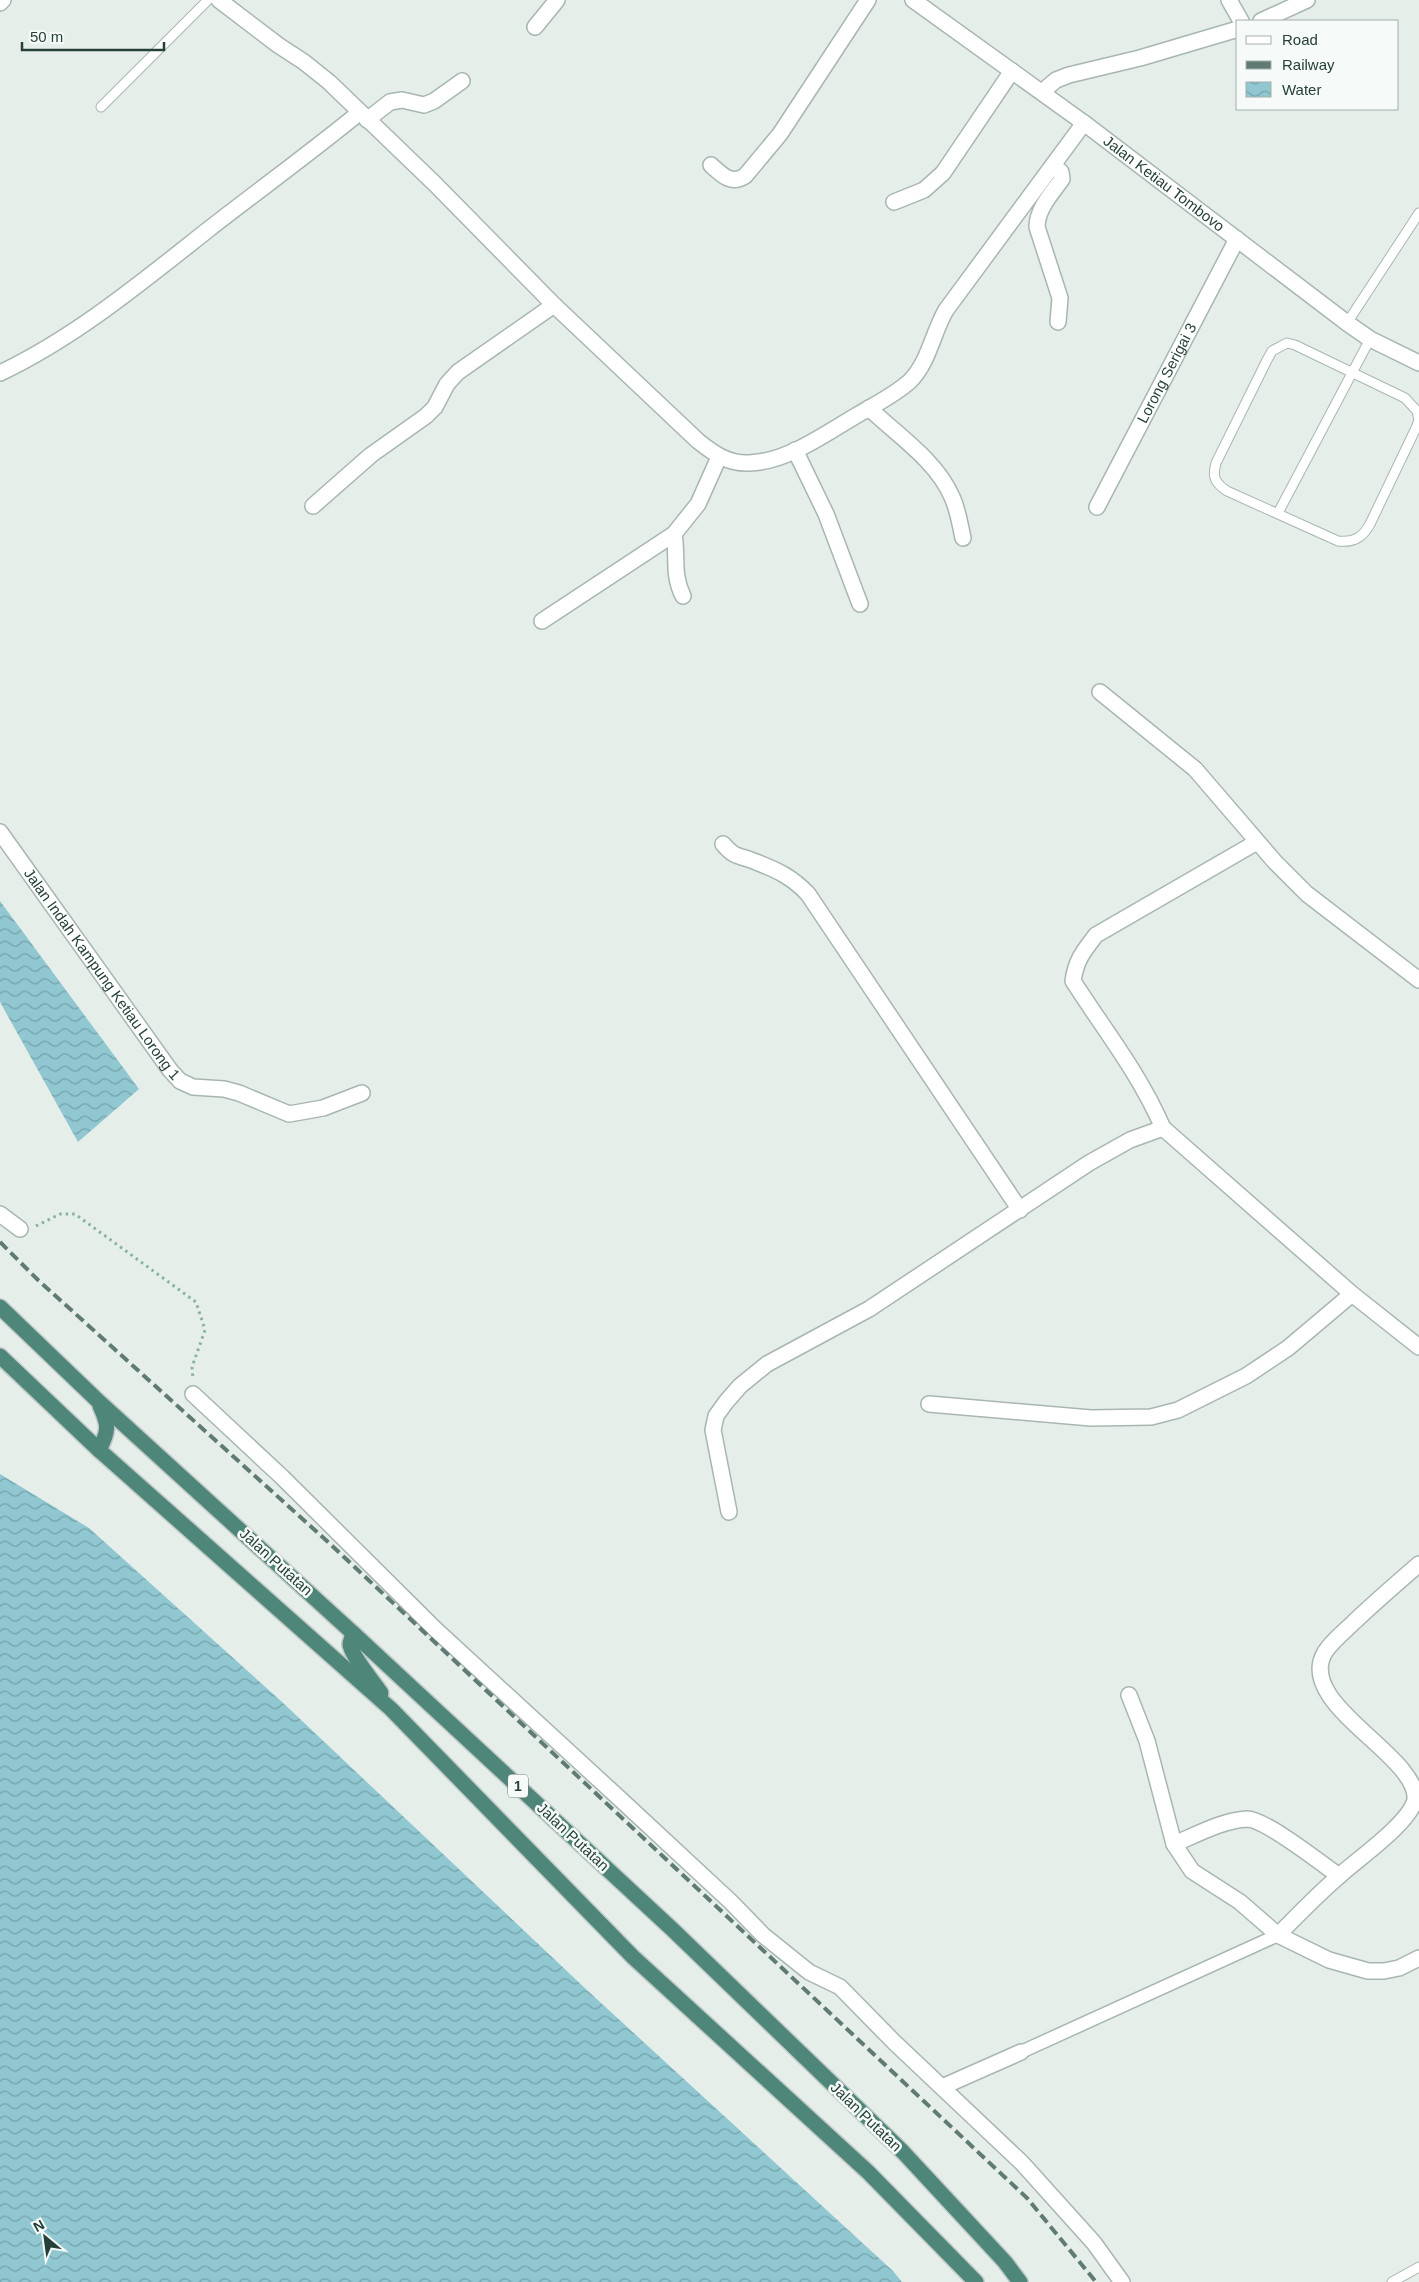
<svg xmlns="http://www.w3.org/2000/svg" width="1419" height="2282" viewBox="0 0 1419 2282" font-family="Helvetica,sans-serif">
<style>
.water{fill:url(#water-waves)}
.lines{fill:none;stroke-linecap:round;stroke-linejoin:round}
.service-casing{stroke:#a8b6b1;stroke-width:11}
.pedestrian-casing{stroke:#a8b6b1;stroke-width:15}
.minor-casing{stroke:#a8b6b1;stroke-width:18}
.tertiary-casing{stroke:#a8b6b1;stroke-width:18}
.trunk-casing{stroke:#c2cac8;stroke-width:18}
.path{stroke:#87b1a4;stroke-width:3;stroke-dasharray:2.5 4;stroke-linecap:butt}
.service{stroke:#fff;stroke-width:9}
.pedestrian{stroke:#fff;stroke-width:12}
.minor{stroke:#fff;stroke-width:15}
.tertiary{stroke:#fff;stroke-width:15}
.trunk{stroke:#4e877a;stroke-width:15}
.rail{stroke:#607b74;stroke-width:4;stroke-dasharray:10 5;stroke-linecap:butt}
.labels{text-anchor:middle;stroke-width:5;stroke-linejoin:round;paint-order:stroke}
.shield{fill:#f6faf8;stroke:#647872;stroke-width:1}
.shield-label{font-size:14px;font-weight:bold;fill:#254039}
.street-label{font-size:15px;fill:#254039;stroke:#f6faf8}
</style>
<defs>
<pattern id="water-waves" width="16" height="10" patternUnits="userSpaceOnUse" patternTransform="scale(1.25)"><rect width="16" height="10" fill="#90c7d1"/><path d="M0 5q4-4 8 0t8 0" fill="none" stroke="#75a3ab"/></pattern>
</defs>
<rect width="100%" height="100%" fill="#e6eeea"/>
<g class="water">
<polygon points="0,901 139,1089 78,1142 0,1002"/>
<polygon points="0,1474 89,1528 281,1701 588,1991 893,2271 902,2282 0,2282"/>
</g>
<g class="lines">
<g class="service-casing">
<g id="service">
<polyline points="101,107 208,0"/>
<polyline points="1347,323 1419,213"/>
<path d="M1287,343L1295,345L1405,398L1417,411L1419,420L1416,428L1370,524C1363,537 1354,543 1338,541L1227,491C1215,483 1212,477 1216,463L1267,360L1272,351Z"/>
<polyline points="1278,513 1370,339"/>
<polyline points="1392,2282 1419,2267"/>
</g>
</g>
<g class="pedestrian-casing">
<polyline id="pedestrian" points="1021,2052 1278,1935"/>
</g>
<g class="minor-casing">
<g id="minor">
<path d="M219,0L278,45L304,62L329,82L435,184L554,305L698,441C713,453 728,464 749,463C788,462 826,433 859,414C876,404 896,394 910,381C929,362 933,332 946,310L1084,123"/>
<polyline points="1229,0 1241,21"/>
<polyline points="0,3 3,0"/>
<polyline points="535,27 557,0"/>
<polyline points="367,120 390,102 402,100 424,105 434,101 462,81"/>
<path d="M711,165C722,175 731,185 745,176L780,134L868,0"/>
<path d="M1053,165L1061,172L1062,179C1052,193 1037,209 1037,227L1060,298L1058,322"/>
<polyline points="894,202 924,190 943,173 1012,71"/>
<path d="M0,373C76,337 143,281 209,229C259,190 310,153 359,113"/>
<path d="M869,408C897,435 936,460 952,497C958,510 960,524 963,538"/>
<polyline points="795,450 826,514 860,604"/>
<polyline points="313,506 371,455 426,416 435,407 447,384 458,372 554,305"/>
<path id="s1" d="M1097,507L1237,239"/>
<path d="M683,596C672,574 678,557 674,534L698,504L719,457"/>
<polyline points="542,621 674,534"/>
<polyline points="1100,692 1195,769 1275,862 1307,894 1419,980"/>
<path id="s2" d="M0,832L170,1070L180,1081L193,1087L224,1089L239,1093L289,1114L323,1108L362,1093"/>
<path d="M1257,842L1096,935C1083,952 1076,960 1073,981C1105,1031 1139,1073 1163,1128L1352,1294L1419,1347"/>
<path d="M723,844C737,860 738,854 756,862C777,870 792,877 808,894L1020,1210"/>
<polyline points="0,1214 20,1229"/>
<polyline points="193,1394 282,1477 435,1629 619,1798 731,1902 763,1935 809,1972 840,1987 894,2042 1022,2163 1094,2243 1122,2282"/>
<polyline points="929,1404 1091,1418 1151,1417 1178,1410 1246,1376 1288,1348 1352,1294"/>
<polyline points="729,1512 713,1430 716,1416 726,1402 740,1386 767,1364 869,1309 1089,1163 1130,1140 1163,1128"/>
<polyline points="1129,1695 1147,1741 1174,1844 1192,1871 1240,1902 1278,1935 1329,1960 1368,1971 1384,1971 1399,1968 1419,1958"/>
<path d="M1174,1844C1196,1835 1223,1820 1247,1819C1265,1819 1321,1863 1339,1876"/>
<path d="M1278,1935C1298,1915 1317,1895 1338,1877C1356,1860 1409,1824 1415,1800C1419,1755 1294,1704 1325,1652C1332,1641 1345,1631 1354,1622C1375,1602 1397,1583 1419,1564"/>
<polyline points="942,2087 1021,2052"/>
</g>
</g>
<g class="tertiary-casing">
<g id="tertiary">
<path id="s3" d="M913,0L1084,123L1347,323L1370,339L1419,363"/>
<polyline points="1261,21 1307,0"/>
<polyline points="1042,92 1056,80 1069,75 1140,58 1238,29"/>
</g>
</g>
<g class="trunk-casing">
<g id="trunk">
<polyline points="0,1307 97,1400 354,1634 673,1930 903,2152 1005,2262 1020,2282"/>
<polyline points="0,1356 99,1450 391,1709 633,1957 868,2172 976,2282"/>
<path d="M99,1450C109,1431 109,1425 100,1406"/>
<path d="M354,1634C352,1637 350,1640 350,1645C353,1658 373,1681 381,1693"/>
</g>
</g>
<polyline class="path" points="36,1226 60,1214 75,1214 196,1302 205,1330 192,1367 193,1379"/>
<use href="#service" class="service"/>
<use href="#pedestrian" class="pedestrian"/>
<use href="#minor" class="minor"/>
<use href="#tertiary" class="tertiary"/>
<use href="#trunk" class="trunk"/>
<polyline class="rail" points="0,1242 38,1280 328,1542 1027,2198 1096,2282"/>
</g>
<g class="labels">
<rect class="shield" x="508" y="1774.5" width="20" height="23" rx="4"/>
<g class="shield-label">
<text x="518" y="1791">1</text>
</g>
<g class="street-label">
<text dy="5" stroke="none"><textPath href="#s3" startOffset="311">Jalan Ketiau Tombovo</textPath></text>
<text dy="5" stroke="none"><textPath href="#s1" startOffset="151">Lorong Serigai 3</textPath></text>
<text dy="5" stroke="none"><textPath href="#s2" startOffset="175">Jalan Indah Kampung Ketiau Lorong 1</textPath></text>
<text transform="translate(276 1562) rotate(42)" y="5">Jalan Putatan</text>
<text transform="translate(573 1837) rotate(43)" y="5">Jalan Putatan</text>
<text transform="translate(866 2117) rotate(44)" y="5">Jalan Putatan</text>
</g>
</g>
<rect x="1236" y="20" width="162" height="90" fill="#f6faf8" stroke="#a2b0ac"/>
<rect x="1246" y="36" width="25" height="8" fill="#ffffff" stroke="#a2b0ac"/>
<text x="1282" y="45" font-size="15" fill="#254039">Road</text>
<rect x="1246" y="61" width="25" height="8" fill="#607b74" stroke="#a2b0ac"/>
<text x="1282" y="70" font-size="15" fill="#254039">Railway</text>
<rect x="1246" y="82" width="25" height="15" fill="url(#water-waves)" stroke="#a2b0ac"/>
<text x="1282" y="95" font-size="15" fill="#254039">Water</text>
<g transform="translate(45 2237) rotate(331)" stroke="#f6faf8" stroke-width="4" paint-order="stroke">
<path d="M0-4L9 19L0 12L-9 19Z" fill="#254039"/>
<text y="-8" font-size="14" font-weight="bold" text-anchor="middle" fill="#254039">N</text>
</g>
<path d="M22 42v8h142v-8" fill="none" stroke="#254039" stroke-width="2.5"/>
<text x="30" y="42" font-size="15" fill="#254039" stroke="#f6faf8" stroke-width="4" paint-order="stroke">50 m</text>
</svg>
